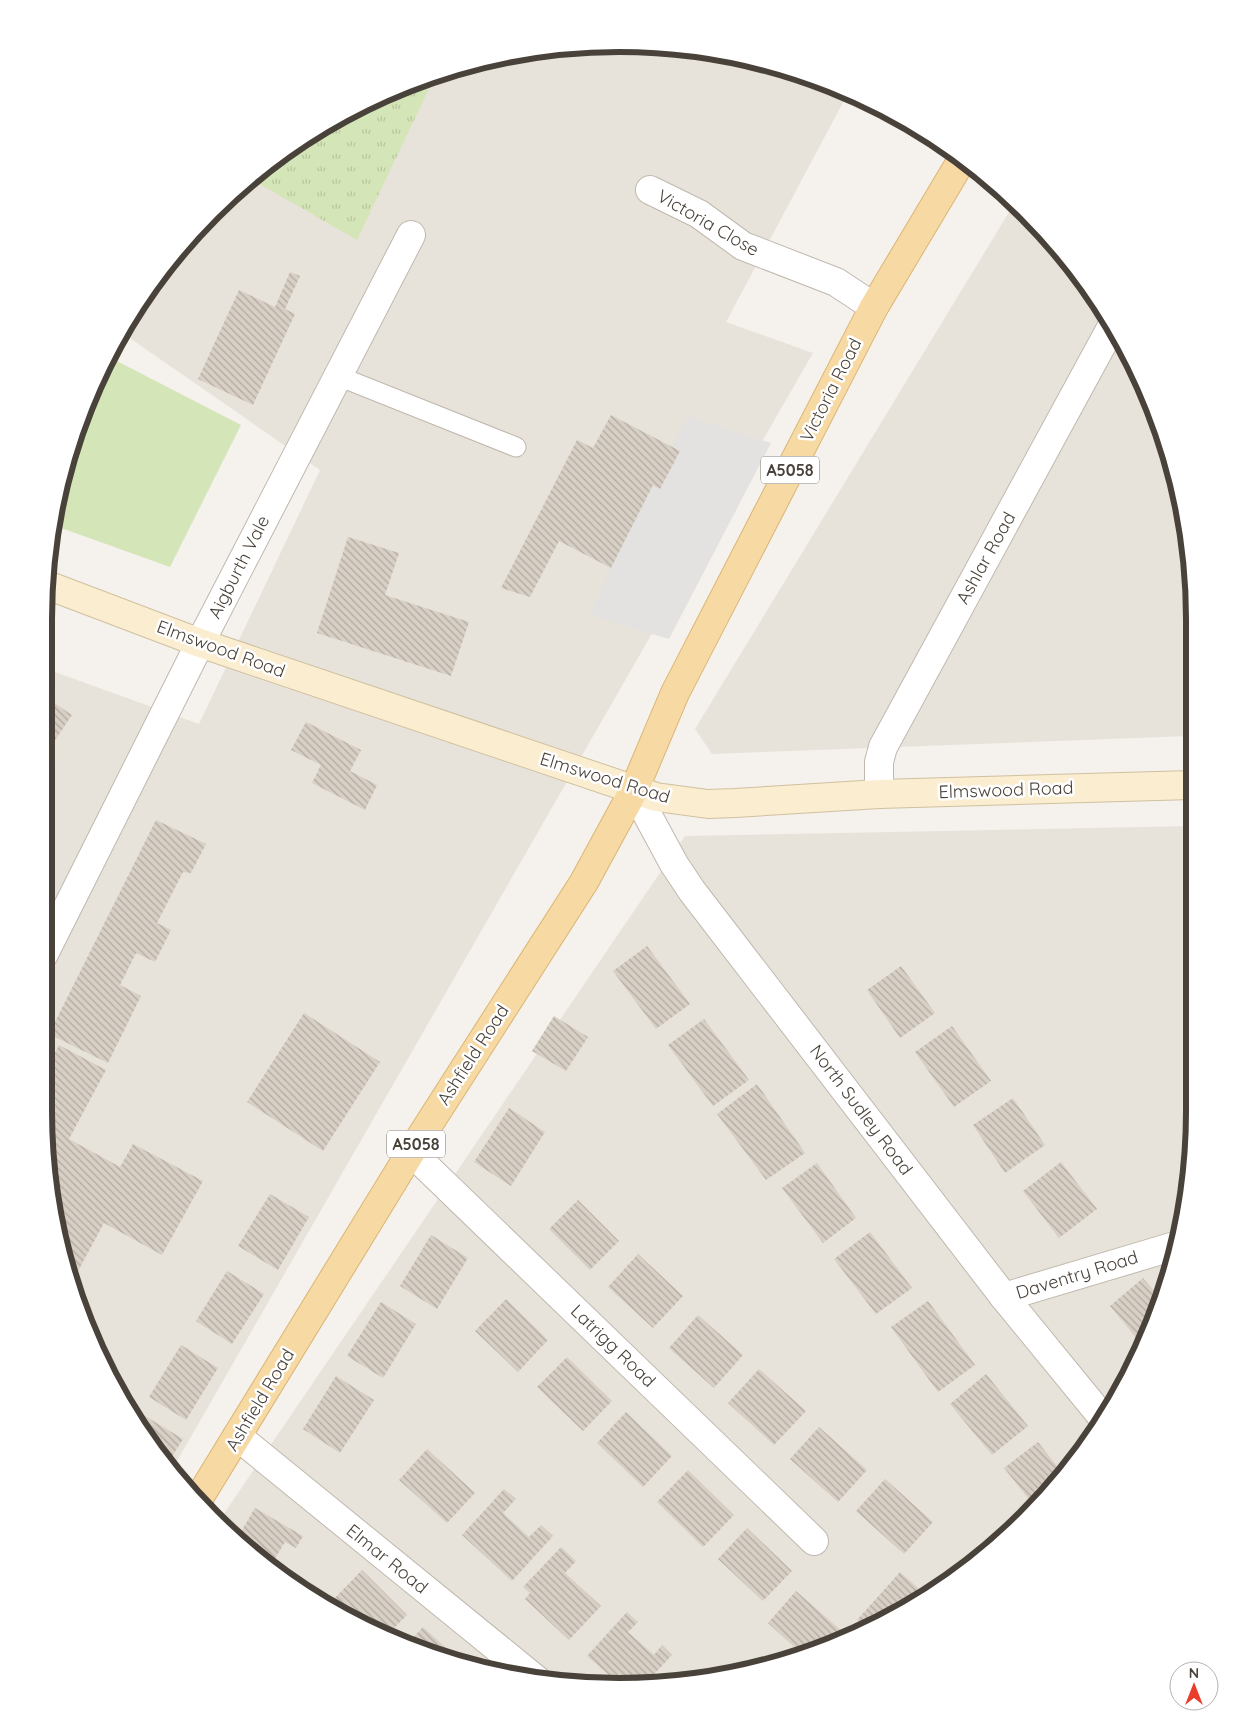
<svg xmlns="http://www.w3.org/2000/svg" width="1239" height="1731" viewBox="0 0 1239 1731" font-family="Quicksand,sans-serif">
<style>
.residential{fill:#e8e3da}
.grass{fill:url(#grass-tufts)}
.pitch{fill:#d4e5b8}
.parking{fill:#e4e2e0}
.building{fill:url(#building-back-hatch)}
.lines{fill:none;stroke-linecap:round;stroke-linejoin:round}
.lane-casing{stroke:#c0b8af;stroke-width:21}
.street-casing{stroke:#c0b8af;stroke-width:30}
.secondary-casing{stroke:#d0c09f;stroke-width:30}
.primary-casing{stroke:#dbb573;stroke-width:30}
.lane{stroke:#fff;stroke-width:19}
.street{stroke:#fff;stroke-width:28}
.secondary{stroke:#fbedd0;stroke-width:28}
.primary{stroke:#f7d9a3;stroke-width:28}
.labels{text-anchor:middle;stroke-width:5;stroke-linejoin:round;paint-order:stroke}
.shield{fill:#fff;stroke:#807b75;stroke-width:1}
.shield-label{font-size:16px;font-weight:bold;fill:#49423a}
.street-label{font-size:18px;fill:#49423a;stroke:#fff}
.rim{fill:none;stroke:#49423a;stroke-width:6}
</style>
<defs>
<pattern id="grass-tufts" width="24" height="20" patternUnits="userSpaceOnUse" patternTransform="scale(1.25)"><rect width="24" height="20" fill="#d4e5b8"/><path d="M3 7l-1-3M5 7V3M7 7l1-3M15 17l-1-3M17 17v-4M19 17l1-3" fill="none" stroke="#b8c69f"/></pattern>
<pattern id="building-back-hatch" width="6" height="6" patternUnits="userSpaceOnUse" patternTransform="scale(1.25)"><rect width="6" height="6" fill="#d8cfc5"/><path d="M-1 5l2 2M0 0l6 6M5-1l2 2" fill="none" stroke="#b1aaa1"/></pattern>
</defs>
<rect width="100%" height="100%" fill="#f5f1ec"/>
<g class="residential">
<polygon points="657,45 769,63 848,93 726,322 813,353 173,1468 141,1431 88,1332 63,1261 44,1111 44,668 199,724 320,470 121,332 186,240 240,186 332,121 435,74 545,49"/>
<polygon points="1014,204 1053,240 1136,365 1176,470 1190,544 1191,736 712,754 695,729"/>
<polygon points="1192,826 1194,1149 1176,1261 1136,1366 1076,1462 999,1545 908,1610 840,1643 695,1682 544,1682 470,1668 365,1628 240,1544 219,1521 685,836"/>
</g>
<polygon class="grass" points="436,74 357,240 251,179 332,121"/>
<polygon class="pitch" points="109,357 241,425 170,567 53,525 55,507 87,399"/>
<polygon class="parking" points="688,416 771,443 669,639 589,615 611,568 653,485 660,489 680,451 672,446"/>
<g class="building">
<polygon points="290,272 300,276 285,309 295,314 253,405 198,379 239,290 275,307"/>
<polygon points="611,415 680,451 660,489 653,485 611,568 559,541 530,597 501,588 577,440 593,448"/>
<polygon points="348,537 399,553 385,595 469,622 451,676 317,633"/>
<polygon points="44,696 72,715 44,757"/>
<polygon points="306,722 361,750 350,771 377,785 365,810 312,783 321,765 291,750"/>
<polygon points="156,820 206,844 191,873 183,872 157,923 171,930 155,962 136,953 120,985 141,996 108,1063 49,1034"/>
<polygon points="647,946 690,1004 656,1029 613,971"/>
<polygon points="901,966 935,1013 900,1038 867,990"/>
<polygon points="304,1013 380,1062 323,1151 247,1102"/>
<polygon points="554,1016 588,1037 566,1071 532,1051"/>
<polygon points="704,1019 749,1080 713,1106 668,1045"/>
<polygon points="952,1026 991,1081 954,1107 915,1052"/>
<polygon points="59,1045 106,1070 69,1139 120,1167 133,1144 203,1181 162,1255 104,1223 71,1284 63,1261 44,1111 44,1074"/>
<polygon points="757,1084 805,1153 766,1180 717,1114"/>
<polygon points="1013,1098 1045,1145 1005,1173 973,1125"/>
<polygon points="509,1108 545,1132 511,1186 474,1162"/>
<polygon points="1061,1162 1097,1209 1059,1238 1023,1191"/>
<polygon points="817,1163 856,1218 823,1243 782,1188"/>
<polygon points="270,1194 309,1217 278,1270 238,1246"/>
<polygon points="578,1200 619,1241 590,1270 549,1229"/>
<polygon points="870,1232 912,1288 876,1314 834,1259"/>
<polygon points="431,1235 468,1258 437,1309 400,1286"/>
<polygon points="638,1254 683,1296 653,1328 608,1287"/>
<polygon points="227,1271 264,1294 232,1344 196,1321"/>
<polygon points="1143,1278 1161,1299 1143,1346 1110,1306"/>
<polygon points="506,1299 548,1340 518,1372 475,1331"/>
<polygon points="928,1301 975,1365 938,1392 891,1327"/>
<polygon points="381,1302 416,1324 383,1378 347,1356"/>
<polygon points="698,1315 743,1355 714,1388 669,1348"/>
<polygon points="181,1345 218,1368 186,1420 149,1397"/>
<polygon points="567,1357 612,1401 583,1431 537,1387"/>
<polygon points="759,1369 806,1411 774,1445 728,1403"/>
<polygon points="986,1374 1028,1426 992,1455 950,1404"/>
<polygon points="336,1376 374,1400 340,1453 303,1429"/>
<polygon points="626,1412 672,1456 643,1487 597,1443"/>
<polygon points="140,1413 183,1439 168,1463 141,1431 135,1421"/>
<polygon points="819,1427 867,1470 838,1502 790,1459"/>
<polygon points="1038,1442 1064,1475 1035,1507 1004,1468"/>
<polygon points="427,1449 475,1493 447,1523 399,1480"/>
<polygon points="688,1470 734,1515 703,1547 657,1502"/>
<polygon points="885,1479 933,1522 904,1554 856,1511"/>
<polygon points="504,1489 516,1499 503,1513 529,1537 541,1525 553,1536 512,1581 462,1535"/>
<polygon points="255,1508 303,1536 296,1548 285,1542 271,1565 240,1544 236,1540"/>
<polygon points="747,1528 792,1571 763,1601 718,1559"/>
<polygon points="561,1547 576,1561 565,1573 601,1606 569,1640 525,1599 530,1593 523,1587"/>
<polygon points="362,1570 407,1615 386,1636 365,1628 341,1612 331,1602"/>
<polygon points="900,1572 927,1596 908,1610 868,1629 857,1620"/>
<polygon points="796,1591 844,1633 834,1645 802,1654 768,1623"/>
<polygon points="627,1612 638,1622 628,1632 654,1655 662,1645 672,1655 647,1682 617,1682 587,1656"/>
<polygon points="423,1627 466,1666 407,1644"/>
<polygon points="692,1674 700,1681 684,1682"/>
</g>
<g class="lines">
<g class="lane-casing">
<g id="lane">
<polyline points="338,376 516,447"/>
<polyline points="44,915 59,923"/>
</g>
</g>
<g class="street-casing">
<g id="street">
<polyline points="650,190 699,214 743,246 836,282 874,307"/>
<polyline points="634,790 674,864 692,891 1004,1297 1103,1418"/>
<polyline points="879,794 879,762 883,747 1111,328"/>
<polyline points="44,954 200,643 411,235"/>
<polyline points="411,1152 814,1541"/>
<polyline points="1004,1297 1178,1245"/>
<polyline points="237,1436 538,1681"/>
</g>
</g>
<g class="secondary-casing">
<polyline id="secondary" points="47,585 200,643 656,797 708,804 735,803 879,794 1192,785"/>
</g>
<g class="primary-casing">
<polyline id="primary" points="199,1498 411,1152 584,882 634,790 675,693 874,307 963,158"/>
</g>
<use href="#lane" class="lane"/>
<use href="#street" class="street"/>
<use href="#secondary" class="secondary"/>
<use href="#primary" class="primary"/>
</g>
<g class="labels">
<g class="shield">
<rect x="761" y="456.5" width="58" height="27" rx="4"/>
<rect x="387" y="1130.5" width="58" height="27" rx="4"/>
</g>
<g class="shield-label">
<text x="790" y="476">A5058</text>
<text x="416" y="1150">A5058</text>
</g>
<g class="street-label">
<text transform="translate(708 223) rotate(30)" y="6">Victoria Close</text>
<text transform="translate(831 390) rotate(-63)" y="6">Victoria Road</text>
<text transform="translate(986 558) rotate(-61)" y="6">Ashlar Road</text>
<text transform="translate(239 567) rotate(-63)" y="6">Aigburth Vale</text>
<text transform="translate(221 649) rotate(20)" y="6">Elmswood Road</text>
<text transform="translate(605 778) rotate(17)" y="6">Elmswood Road</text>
<text transform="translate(1006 790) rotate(-2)" y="6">Elmswood Road</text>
<text transform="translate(473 1055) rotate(-57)" y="6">Ashfield Road</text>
<text transform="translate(861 1110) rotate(53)" y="6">North Sudley Road</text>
<text transform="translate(1077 1275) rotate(-17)" y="6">Daventry Road</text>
<text transform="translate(613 1346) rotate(44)" y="6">Latrigg Road</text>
<text transform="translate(260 1400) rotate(-59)" y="6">Ashfield Road</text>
<text transform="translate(387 1559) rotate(39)" y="6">Elmar Road</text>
</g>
</g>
<path d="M0 0H1239V1731H0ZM619 52H619A567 567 0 0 1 1186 619V1111A567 567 0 0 1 619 1678H619A567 567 0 0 1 52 1111V619A567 567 0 0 1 619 52Z" fill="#fff" fill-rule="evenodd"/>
<path class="rim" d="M619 52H619A567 567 0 0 1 1186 619V1111A567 567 0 0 1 619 1678H619A567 567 0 0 1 52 1111V619A567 567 0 0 1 619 52Z"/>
<g transform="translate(1194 1686)"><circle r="24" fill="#ffffff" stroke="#b6b3b0"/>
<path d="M0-4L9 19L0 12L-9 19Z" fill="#e93e2e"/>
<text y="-8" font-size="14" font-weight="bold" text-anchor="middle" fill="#49423a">N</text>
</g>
</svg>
